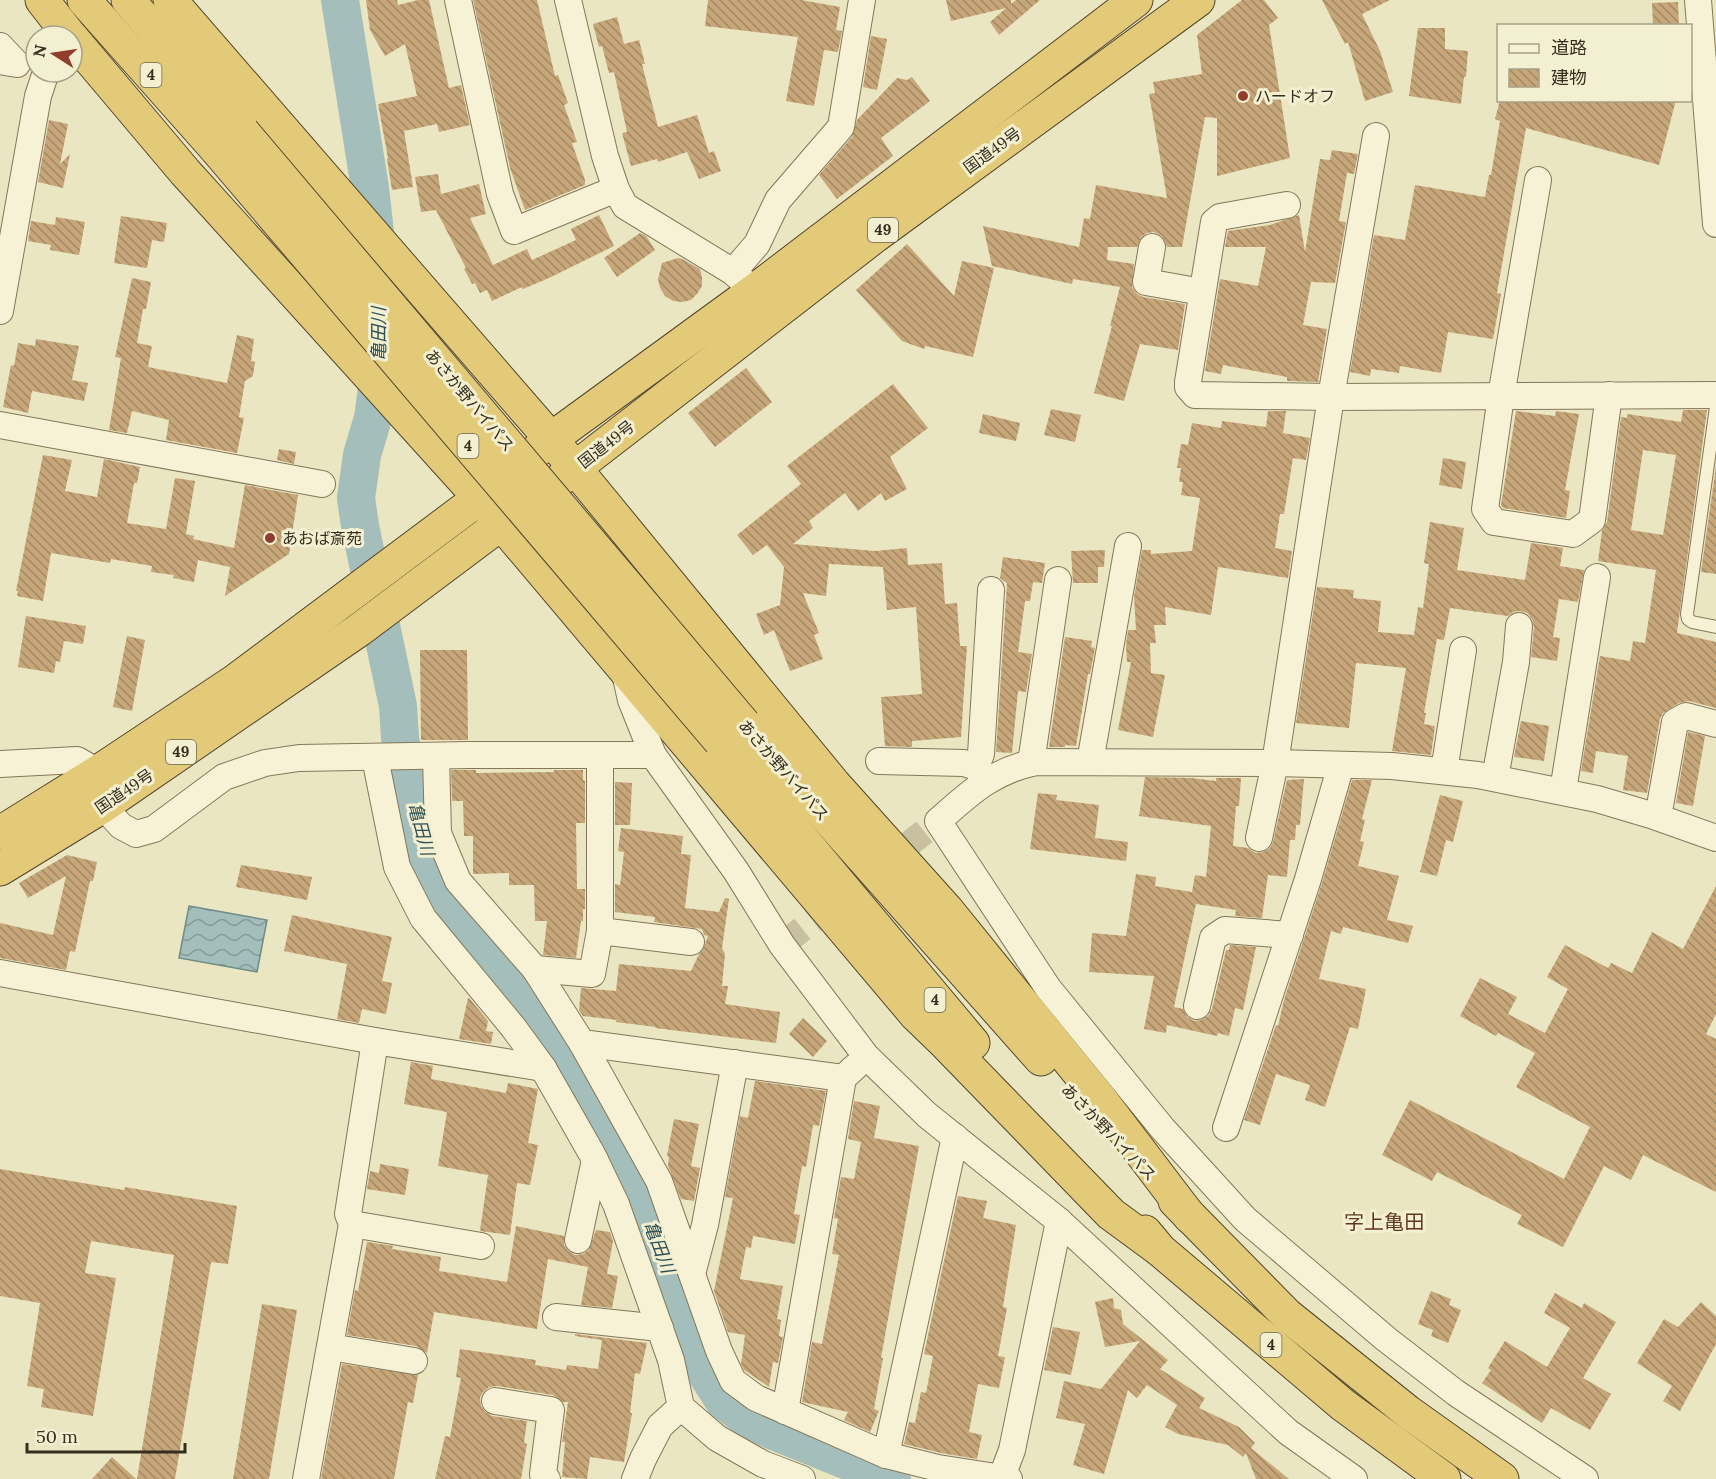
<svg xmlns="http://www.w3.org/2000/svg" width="1716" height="1479" viewBox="0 0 1716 1479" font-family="Lora,'Noto Sans JP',serif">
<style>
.water{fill:url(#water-waves);stroke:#6c8b89;stroke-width:1.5}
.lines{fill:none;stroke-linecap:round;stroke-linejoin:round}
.river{stroke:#a4bebb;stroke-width:38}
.building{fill:url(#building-back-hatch);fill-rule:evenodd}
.minor-tunnel{stroke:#c7c1a1;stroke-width:26;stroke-dasharray:26 13;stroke-linecap:butt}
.service-casing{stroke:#84775a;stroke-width:14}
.minor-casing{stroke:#84775a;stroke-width:28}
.trunk-casing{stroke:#52452e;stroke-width:35}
.service{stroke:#f7f2d5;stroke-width:12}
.minor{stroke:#f7f2d5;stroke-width:26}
.trunk{stroke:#e2ca79;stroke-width:33}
.trunk-bridge-casing{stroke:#52452e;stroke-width:35;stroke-linecap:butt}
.trunk-bridge{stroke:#e2ca79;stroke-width:33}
.poi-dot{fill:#903d2e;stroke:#f3efd1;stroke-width:2}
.labels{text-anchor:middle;stroke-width:6;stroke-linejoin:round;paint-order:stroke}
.shield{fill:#f3efd1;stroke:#6e6754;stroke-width:1.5}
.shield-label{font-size:15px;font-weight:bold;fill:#352d1e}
.poi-label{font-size:16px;fill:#352d1e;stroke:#f3efd1;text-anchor:start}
.street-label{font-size:16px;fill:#352d1e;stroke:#f3efd1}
.water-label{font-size:18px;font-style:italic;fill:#2e5054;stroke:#f3efd1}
.quarter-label{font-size:20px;fill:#5f371f;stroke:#f3efd1}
</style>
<defs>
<pattern id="water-waves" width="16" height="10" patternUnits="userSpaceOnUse" patternTransform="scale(1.5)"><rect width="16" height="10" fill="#a4bebb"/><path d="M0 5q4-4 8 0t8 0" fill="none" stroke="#869b97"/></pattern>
<pattern id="building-back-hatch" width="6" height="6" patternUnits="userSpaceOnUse" patternTransform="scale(1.5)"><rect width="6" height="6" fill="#c7a77a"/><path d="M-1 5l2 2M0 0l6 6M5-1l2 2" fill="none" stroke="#a28863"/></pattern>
</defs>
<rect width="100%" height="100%" fill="#ebe6c2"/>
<polygon class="water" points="189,906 267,920 257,972 179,958"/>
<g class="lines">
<polyline class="river" points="340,0 370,188 379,268 379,373 373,418 362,455 356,498 360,526 398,706 400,738 416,821 440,894 537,1007 605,1124 631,1173 656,1234 701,1365 724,1401 754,1423 892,1479"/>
</g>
<g class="building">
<polygon points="366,0 397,0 398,5 418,0 429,0 449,88 461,85 470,125 439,132 437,124 404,131 413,187 392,190 387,159 388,158 378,104 417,96 405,44 385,56 370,30"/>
<polygon points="473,0 537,0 555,76 558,75 568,103 564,105 577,142 572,143 585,180 585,185 525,210 510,168"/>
<polygon points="708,0 801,0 840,7 836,30 842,31 838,52 824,50 814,106 786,101 798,37 705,26"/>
<polygon points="946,0 1011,0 1011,4 1016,0 1040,0 999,35 990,22 1006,8 951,21"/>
<polygon points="1242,0 1264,0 1278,18 1269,25 1290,158 1217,176 1217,118 1205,117 1182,247 1167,247 1162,236 1154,232 1147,233 1141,237 1137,247 1108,247 1107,260 1134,264 1132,287 1137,294 1143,297 1185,304 1178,350 1140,344 1124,401 1094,393 1112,326 1110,326 1120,287 1073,279 1072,284 992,266 983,226 1079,247 1084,218 1090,219 1096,185 1167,198 1149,94 1155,93 1153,82 1202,74 1197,35"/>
<polygon points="1322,0 1390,0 1362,14 1380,51 1393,92 1365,101 1348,42 1345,44"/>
<polygon points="1678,2 1679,26 1653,26 1652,3"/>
<polygon points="617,17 624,44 639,40 645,64 642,64 658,127 697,115 709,153 714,151 721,171 699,179 687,152 658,162 657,159 631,166 622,133 627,132 614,72 609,73 602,46 599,47 593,24"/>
<polygon points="1418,28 1445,28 1445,49 1468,51 1466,77 1464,77 1461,104 1409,96"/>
<polygon points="871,36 887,39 877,90 863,87"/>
<polygon points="912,77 930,101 881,138 893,156 837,199 819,175 852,137 857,120 897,78 907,80"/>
<polygon points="1500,100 1676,100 1659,165 1526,128 1497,293 1501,294 1493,339 1448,332 1441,373 1400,366 1399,373 1371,369 1370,376 1350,372 1374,235 1405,240 1415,185 1485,197 1489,175 1491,175 1500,121 1495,119"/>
<polygon points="49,120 68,124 60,164 70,154 63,188 38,182"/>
<polygon points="1332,150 1358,154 1354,174 1347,173 1339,221 1346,222 1335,283 1311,282 1303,325 1327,329 1318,382 1287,381 1287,377 1223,365 1221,374 1205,371 1220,279 1258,286 1266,247 1225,247 1228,231 1270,225 1299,215 1305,252 1320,159 1330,160"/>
<polygon points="438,174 441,194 479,184 486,214 470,218 493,265 527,249 532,260 576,240 571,229 599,215 614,246 549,278 523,289 522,287 492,301 487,290 480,293 475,283 472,284 464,269 466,268 436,210 421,212 415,177"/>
<polygon points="121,216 167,223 164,242 152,240 147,268 114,263"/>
<polygon points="56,217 85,222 79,255 50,250 51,245 28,241 31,221 55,225"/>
<polygon points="640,233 646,236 655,250 617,277 604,258"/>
<polygon points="907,244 954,296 962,261 994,268 973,357 925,346 924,349 902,341 856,290"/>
<polygon points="678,258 682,259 700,269 702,277 702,286 697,294 691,300 682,302 673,301 665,296 660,288 658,279 662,263"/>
<polygon points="132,278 151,282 146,309 143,309 137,343 152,346 148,367 227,383 237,335 254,339 251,361 255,362 253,376 245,381 239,417 244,418 237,453 166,440 169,420 132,411 127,433 109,430 121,358 115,357"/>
<polygon points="36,339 79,346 72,380 88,383 84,401 32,391 28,413 3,407 11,365 14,366 18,343 35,346"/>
<polygon points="746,368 772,402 715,447 688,413"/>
<polygon points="893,384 928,428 890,457 907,489 885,501 881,493 858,511 845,493 809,521 813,528 793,544 875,551 907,548 908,565 942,563 945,604 957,603 960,646 967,646 961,737 912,741 912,747 910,747 885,746 881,697 922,694 916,607 887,610 883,567 829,564 826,596 803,593 819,633 814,635 823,659 790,671 774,630 764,635 756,614 780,605 784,567 767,545 753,555 737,535 801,484 787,466"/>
<polygon points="1051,409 1081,415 1075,442 1044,435"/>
<path d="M1683,410H1707L1677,633L1716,642V708L1689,701L1679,703L1663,713L1660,719L1647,793L1623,790L1628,756L1596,751L1593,773L1581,771L1600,656L1630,661L1633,641L1645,643L1656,570L1598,561L1602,531L1607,522L1621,417L1627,418V414L1681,422ZM1643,450L1676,455L1663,535L1631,530Z"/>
<polygon points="1268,411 1286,411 1283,433 1310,438 1306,460 1293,458 1284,514 1280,514 1275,548 1292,551 1288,578 1218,567 1211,615 1165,607 1166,625 1154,625 1156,643 1150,643 1151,673 1165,675 1153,737 1118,730 1131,662 1127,662 1126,645 1128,630 1136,630 1134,597 1142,550 1151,550 1151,554 1192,551 1200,498 1181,495 1183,482 1179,482 1181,468 1177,468 1181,444 1188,445 1192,423 1221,428 1222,421 1266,427"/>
<polygon points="1516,411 1555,416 1556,411 1579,414 1565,490 1570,491 1566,518 1503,508 1501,505"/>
<polygon points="983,414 1020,423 1016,441 979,433"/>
<polygon points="279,449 296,452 294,464 277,460"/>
<polygon points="43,455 72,460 65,491 97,497 104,459 140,467 137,483 134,483 127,523 166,529 175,478 195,481 186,534 194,536 193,539 234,548 245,485 298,495 289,554 225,596 230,567 198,560 194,582 173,578 174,575 151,572 152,566 111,559 110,563 51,553 43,601 17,596 18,591 16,591"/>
<polygon points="1443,458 1466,462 1462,489 1439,485"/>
<polygon points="1716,466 1716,574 1701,572"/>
<polygon points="1430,522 1464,528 1457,570 1525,580 1531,543 1563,548 1560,566 1584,570 1578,602 1559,599 1553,637 1560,638 1557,661 1531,657 1534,627 1532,619 1527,613 1520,611 1513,612 1508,616 1450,608 1444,640 1437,639 1424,713 1426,713 1424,724 1435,726 1431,755 1392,751 1406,668 1356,663 1349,728 1296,723 1317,587 1354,590 1353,598 1381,601 1378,632 1414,635 1418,607 1423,608 1429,564 1424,563"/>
<polygon points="1105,550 1104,567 1098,567 1098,583 1073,583 1071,551"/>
<polygon points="1003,557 1045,563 1042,583 1033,582 1030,601 1025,601 1018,652 1032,654 1026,692 1018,691 1012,753 996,752 1007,583 1000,578"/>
<polygon points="26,616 86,626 83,644 64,641 60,662 56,661 54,673 18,667"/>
<polygon points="127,636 145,640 132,711 113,707"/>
<polygon points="1065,637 1092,641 1091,647 1095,648 1090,674 1088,674 1076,746 1065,745 1065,747 1049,747"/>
<polygon points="420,650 467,650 468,740 421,740"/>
<polygon points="1521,721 1549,726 1544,761 1514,757"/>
<polygon points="1688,732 1705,736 1693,806 1676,803"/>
<polygon points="451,770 476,770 476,773 554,772 554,770 583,770 583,780 585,781 585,823 576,823 577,889 585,889 585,909 583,909 583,921 581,921 576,958 543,955 547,921 535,921 534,885 509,885 509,873 473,874 473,836 464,836 463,801 452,801"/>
<polygon points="1145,777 1191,778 1216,781 1216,778 1241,778 1239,806 1236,806 1233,846 1248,848 1256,853 1263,852 1270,848 1273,842 1287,780 1304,779 1300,825 1296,825 1295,840 1290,840 1287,877 1268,875 1262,918 1235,916 1236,910 1196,904 1174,1007 1183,1009 1187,1017 1194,1021 1201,1020 1208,1016 1212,1009 1226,950 1229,950 1230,945 1256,947 1243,1010 1235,1008 1229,1036 1218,1033 1217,1036 1167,1025 1166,1033 1144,1029 1154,976 1089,972 1092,933 1126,936 1136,874 1156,877 1155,886 1192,892 1195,875 1206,877 1211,826 1139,816"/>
<polygon points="1352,780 1372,780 1362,819 1365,820 1360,841 1364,842 1358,866 1399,876 1387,920 1413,926 1408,943 1343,927 1341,934 1331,931 1319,979 1366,989 1358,1029 1350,1027 1325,1107 1305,1100 1310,1085 1276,1074 1260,1125 1244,1120 1276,1025 1278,1026 1284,1000 1322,883"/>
<polygon points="615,782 632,783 630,825 615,825"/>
<polygon points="1038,793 1057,795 1056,800 1099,805 1095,838 1128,842 1126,861 1030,849"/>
<polygon points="1440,795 1463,801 1453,842 1446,840 1437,876 1420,872"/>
<polygon points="621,828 683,836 681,854 691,855 685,908 719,912 725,898 729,899 722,948 725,954 722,986 728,986 725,1004 780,1012 776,1043 655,1028 656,1027 616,1022 617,1020 583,1016 579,1010 581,988 616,991 619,964 691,971 699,954 703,950 708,936 704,935 702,929 654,922 655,917 615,912 615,884 620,885 624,852 618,851"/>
<polygon points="67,855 97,862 93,881 90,881 75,952 70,951 66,970 0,958 0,923 53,935 66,876 28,898 19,883"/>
<polygon points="241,865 312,877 307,900 236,887"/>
<polygon points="1716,886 1716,1014 1706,1034 1716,1039 1716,1192 1643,1155 1631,1180 1604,1166 1563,1247 1517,1224 1522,1215 1437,1172 1432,1181 1382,1155 1410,1100 1564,1179 1590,1127 1516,1087 1535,1053 1498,1033 1496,1036 1460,1016 1480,978 1517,997 1508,1014 1545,1033 1568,989 1547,977 1565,945 1608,968 1611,963 1632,973 1652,932 1683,949"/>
<polygon points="292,915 392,937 382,981 392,983 386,1014 362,1009 359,1023 337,1019 347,964 284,951"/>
<polygon points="468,998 470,999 488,1021 486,1031 493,1032 491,1044 459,1039"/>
<polygon points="803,1018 827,1041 813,1057 789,1034"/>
<polygon points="411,1062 433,1066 431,1079 506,1093 508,1083 538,1089 528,1143 538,1145 530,1185 517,1183 510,1235 480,1231 488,1175 438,1166 447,1112 404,1104"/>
<polygon points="755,1081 826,1091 819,1126 813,1125 806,1167 802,1166 794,1214 800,1215 795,1244 753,1236 751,1248 746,1247 740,1279 783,1286 777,1319 781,1320 779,1336 783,1337 778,1363 773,1362 769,1387 744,1370 741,1364 745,1335 728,1332 714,1291 733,1198 725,1197 740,1116 748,1118"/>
<polygon points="854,1101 880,1106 874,1138 919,1146 881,1358 883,1358 874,1409 879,1411 870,1432 844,1420 848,1412 802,1402 812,1342 822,1344 839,1255 832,1254 838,1219 834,1218 841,1177 854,1179 861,1142 848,1139"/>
<polygon points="674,1119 699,1124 691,1166 700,1168 694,1201 681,1199 668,1166 669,1157 667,1156"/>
<polygon points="380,1164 409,1169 405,1195 367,1189 370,1171 379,1173"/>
<polygon points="0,1169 124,1190 125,1187 237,1206 228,1264 211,1262 175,1479 137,1479 174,1255 91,1241 85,1273 116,1278 93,1416 41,1407 44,1389 27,1386 40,1303 0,1296"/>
<polygon points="958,1196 987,1201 983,1218 1016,1225 1003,1307 1007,1308 998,1356 1005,1357 999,1388 978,1384 969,1432 982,1435 977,1459 941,1453 904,1444 909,1422 915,1423 921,1392 926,1393 933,1356 924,1354"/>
<polygon points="516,1226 564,1236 564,1245 568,1251 575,1255 583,1254 589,1250 596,1230 610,1232 613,1241 607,1274 618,1276 612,1308 581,1305 588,1267 548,1259 537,1329 434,1312 427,1353 416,1346 347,1335 355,1290 358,1291 367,1242 393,1246 392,1249 441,1257 439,1271 507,1282"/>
<polygon points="1431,1291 1451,1299 1449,1305 1461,1310 1448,1343 1431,1336 1433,1330 1418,1324"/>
<polygon points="1555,1293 1582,1308 1584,1303 1616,1322 1583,1378 1611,1394 1590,1430 1551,1408 1542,1423 1482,1383 1491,1370 1488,1368 1505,1341 1547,1367 1570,1328 1544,1313"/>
<polygon points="1113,1298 1114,1308 1121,1310 1123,1324 1168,1360 1160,1369 1205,1398 1199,1408 1239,1427 1255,1443 1251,1448 1289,1479 1256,1479 1246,1453 1243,1457 1228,1445 1178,1434 1165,1427 1177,1405 1147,1385 1137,1398 1128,1390 1104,1474 1073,1465 1085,1424 1056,1418 1064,1381 1101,1389 1140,1341 1105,1347 1095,1302"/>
<polygon points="1701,1302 1716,1316 1716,1344 1680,1411 1663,1401 1672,1386 1637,1363 1664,1319 1678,1327"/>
<polygon points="262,1304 297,1310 269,1479 233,1479"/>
<polygon points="1053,1327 1080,1332 1071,1375 1044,1370"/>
<polygon points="575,1334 647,1343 640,1374 635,1373 630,1413 632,1413 624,1462 590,1457 587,1479 562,1477 565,1442 562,1442 568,1402 563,1402 553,1395 497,1386 489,1387 483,1392 480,1398 481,1406 485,1412 492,1416 527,1421 524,1443 527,1444 521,1479 435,1479 445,1436 450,1437 461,1378 456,1377 460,1349 536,1360 535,1365 566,1370 567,1365 598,1369 602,1340 575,1336"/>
<polygon points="342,1364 418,1375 413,1403 408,1402 394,1479 321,1479"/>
<polygon points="112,1457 136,1479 92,1479"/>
</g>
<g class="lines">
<polyline class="minor-tunnel" points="782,945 938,821"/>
<g class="service-casing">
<polyline id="service" points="1716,407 1687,614 1688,619 1692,622 1716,627"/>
</g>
<g class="minor-casing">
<g id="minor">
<polyline points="458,0 500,194 514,231 616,189"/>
<polyline points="568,0 605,156 616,189 625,206 733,272 754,291"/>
<polyline points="1698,0 1716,224"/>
<polyline points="0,46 17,64 0,61"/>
<polyline points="1538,180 1501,396 1485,509 1494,522 1573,534 1592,520 1609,395"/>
<polyline points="1287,205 1220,217 1214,222 1188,382 1188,387 1195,395 1331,397 1716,395"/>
<polyline points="1152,247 1146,282 1202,292"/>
<polyline points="733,272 757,244 778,200 841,127 862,0"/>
<polyline points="0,311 38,96 46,72"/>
<polyline points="0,425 322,484"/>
<polyline points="625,673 631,700 653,755"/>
<polyline points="436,756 438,833 458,881 535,969 582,1043 659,1181 719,1351 733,1381 756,1398 886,1455 938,1468 1009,1479"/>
<polyline points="375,758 397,867 423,918 513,1027 543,1068 592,1154 616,1204 671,1360 681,1407 717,1438 763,1464 802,1479"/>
<polyline points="879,761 964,763 976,767 985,781"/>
<polyline points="1090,762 1128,546"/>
<polyline points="1031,763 1058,580"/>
<polyline points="0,764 77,760 98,772"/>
<polyline points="976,767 981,754 991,590"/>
<polyline points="1444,771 1463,650"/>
<polyline points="1495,778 1516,662 1519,626"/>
<polyline points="1563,791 1597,577"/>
<polyline points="103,806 121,826 136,834 154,829 224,777 265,763 299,758 469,755 653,755 736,871 782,945 866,1056 927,1115 1059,1221 1288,1432 1354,1479"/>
<polyline points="1658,817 1675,722 1686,716 1716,724"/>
<polyline points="1259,838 1275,763 1331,397 1376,136"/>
<polyline points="600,931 691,942"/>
<polyline points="535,969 592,974 600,931 600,755"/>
<polyline points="0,973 375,1041 543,1068"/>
<polyline points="1197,1006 1213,938 1225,930 1290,935"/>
<polyline points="582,1043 843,1078 855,1067"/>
<polyline points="1226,1128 1308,879 1341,765"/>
<polyline points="352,1224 481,1246"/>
<polyline points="578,1240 595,1160"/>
<polyline points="692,1274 705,1225 735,1063"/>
<polyline points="556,1317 660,1328"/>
<polyline points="330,1347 414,1361"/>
<polyline points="495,1401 551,1410 543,1474 547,1479"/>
<polyline points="785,1411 843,1078"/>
<polyline points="886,1455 955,1137"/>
<polyline points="306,1479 352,1224 348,1214 375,1041"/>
<polyline points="635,1479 643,1459 660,1426 681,1407"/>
<polyline points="1001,1479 1012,1450 1059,1221"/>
<path d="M1585,1479L1456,1393L1386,1339L1245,1219L1163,1129L1048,988L938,821C971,792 991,772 1035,762L1275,763L1392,766L1478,775L1597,799L1651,815L1716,838"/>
</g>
</g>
<g class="trunk-casing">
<g id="trunk">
<polyline points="42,0 70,36"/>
<polyline points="84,0 217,150"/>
<polyline points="128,0 243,132"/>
<polyline points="170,0 551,439 834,784 947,910 1101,1100 1190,1217"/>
<polyline points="72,38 185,172 480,498 916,1015 946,1044 1111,1214 1160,1250"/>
<polyline points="534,453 551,439 754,291 1136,0"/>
<polyline points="557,482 875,236 1198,0"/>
<polyline points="744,724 1041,1059"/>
<polyline points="720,741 973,1043"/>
<polyline points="0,833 98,772 235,681 497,485"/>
<polyline points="0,869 103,806 359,630 518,511"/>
<polyline points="1175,1201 1287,1315 1408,1412 1502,1479"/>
<polyline points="1145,1232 1160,1250 1343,1405 1444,1479"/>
</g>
</g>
<use href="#service" class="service"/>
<use href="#minor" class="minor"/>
<use href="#trunk" class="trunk"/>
<g class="trunk-bridge-casing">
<g id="trunk-bridge">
<polyline points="243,132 744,724"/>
<polyline points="217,150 720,741"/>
</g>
</g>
<use href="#trunk-bridge" class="trunk-bridge"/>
</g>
<g class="poi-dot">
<circle cx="1243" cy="96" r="6"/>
<circle cx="270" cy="538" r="6"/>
</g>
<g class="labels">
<g class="shield">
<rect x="140.5" y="63" width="21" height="24" rx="4.5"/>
<rect x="868" y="218" width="30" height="24" rx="4.5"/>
<rect x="457.5" y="434" width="21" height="24" rx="4.5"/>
<rect x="166" y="740" width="30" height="24" rx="4.5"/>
<rect x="924.5" y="988" width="21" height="24" rx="4.5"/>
<rect x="1260.5" y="1333" width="21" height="24" rx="4.5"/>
</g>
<g class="shield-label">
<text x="151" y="80">4</text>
<text x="883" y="235">49</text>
<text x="468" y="451">4</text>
<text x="181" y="757">49</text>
<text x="935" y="1005">4</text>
<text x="1271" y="1350">4</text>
</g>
<g class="poi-label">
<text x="1255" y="102">ハードオフ</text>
<text x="282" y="544">あおば斎苑</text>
</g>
<g class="street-label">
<text transform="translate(992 150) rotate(-36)" y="6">国道49号</text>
<text transform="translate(470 400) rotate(50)" y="6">あさか野バイパス</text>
<text transform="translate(606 444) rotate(-38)" y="6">国道49号</text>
<text transform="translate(784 770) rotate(49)" y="6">あさか野バイパス</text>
<text transform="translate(124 791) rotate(-34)" y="6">国道49号</text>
<text transform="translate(1109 1132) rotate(46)" y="6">あさか野バイパス</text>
</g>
<g class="water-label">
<text transform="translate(379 334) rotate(-90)" y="6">亀田川</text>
<text transform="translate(421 829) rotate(75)" y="6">亀田川</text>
<text transform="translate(659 1247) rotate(69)" y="6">亀田川</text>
</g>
<g class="quarter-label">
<text x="1384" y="1229">字上亀田</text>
</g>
</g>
<rect x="1497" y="24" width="195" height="78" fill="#f3efd1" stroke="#a7a189" stroke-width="1.5"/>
<rect x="1509" y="44" width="30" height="9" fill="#f7f2d5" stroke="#a7a189" stroke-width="1.5"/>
<text x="1551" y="54" font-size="18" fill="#352d1e">道路</text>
<rect x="1509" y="69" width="30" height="18" fill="url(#building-back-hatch)" stroke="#a7a189" stroke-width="1.5"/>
<text x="1551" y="84" font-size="18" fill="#352d1e">建物</text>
<g transform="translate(54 54) rotate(282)"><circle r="28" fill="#f3efd1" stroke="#a7a189" stroke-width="1.5"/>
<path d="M0-4.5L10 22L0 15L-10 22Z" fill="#903d2e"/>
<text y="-9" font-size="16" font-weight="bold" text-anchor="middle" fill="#352d1e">N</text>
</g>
<path d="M27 1443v9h158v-9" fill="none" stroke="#352d1e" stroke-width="3"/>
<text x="36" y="1443" font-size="18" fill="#352d1e" stroke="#f3efd1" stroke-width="4.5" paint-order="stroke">50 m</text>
</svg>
